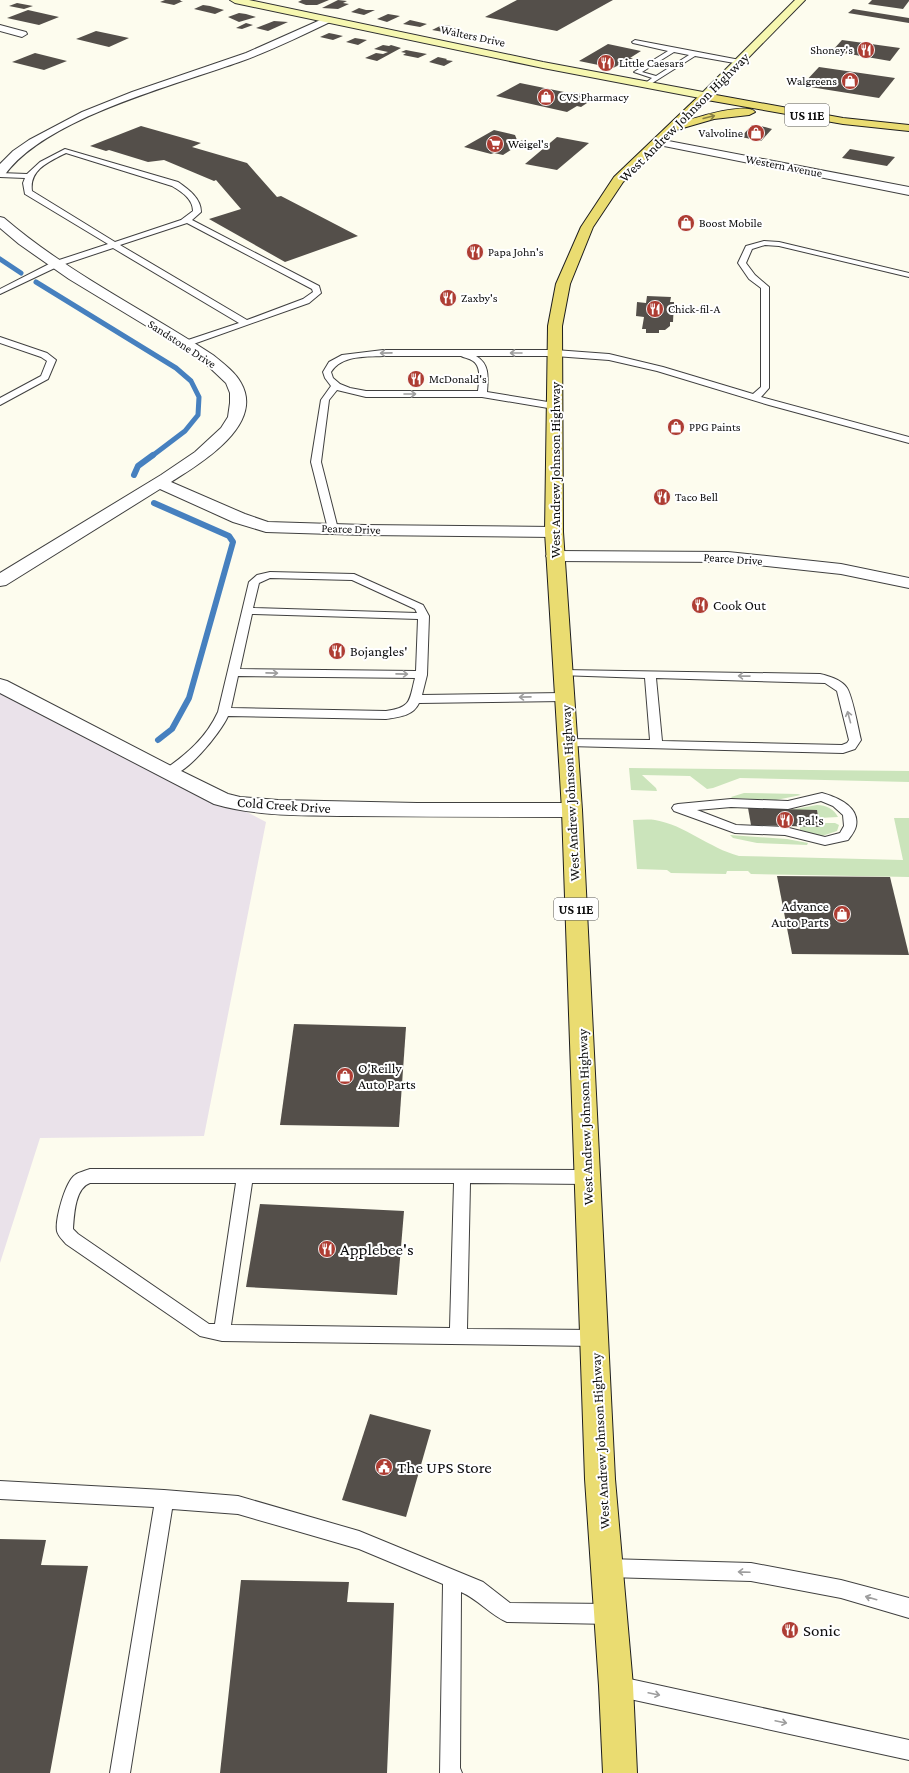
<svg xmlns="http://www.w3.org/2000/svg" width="909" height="1773" viewBox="0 0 909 1773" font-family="'Crimson Pro',serif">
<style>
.industrial{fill:#eae2ea}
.green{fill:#cbe4bb}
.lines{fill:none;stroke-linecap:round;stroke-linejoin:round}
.stream-far1{stroke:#4680bf;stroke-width:5}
.stream{stroke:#4680bf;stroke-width:6}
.building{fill:#544f4a}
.lane-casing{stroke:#404040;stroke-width:2}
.street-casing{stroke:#404040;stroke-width:2}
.secondary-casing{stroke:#2f2f2f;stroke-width:2}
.primary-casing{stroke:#1e1e1e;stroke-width:2}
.lane{fill:#fff;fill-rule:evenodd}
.street{fill:#fff;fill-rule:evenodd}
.secondary{fill:#f6f7b0;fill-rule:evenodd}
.primary{fill:#eadc71;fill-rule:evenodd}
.oneway{stroke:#877f44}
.oneway2{stroke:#9e9e9e}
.labels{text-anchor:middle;stroke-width:4;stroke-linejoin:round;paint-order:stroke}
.far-street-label{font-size:12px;fill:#0d0d0d;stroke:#fff}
.far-poi-label{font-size:12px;fill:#0d0d0d;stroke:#fff;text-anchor:start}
.shield{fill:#fff;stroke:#565656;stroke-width:1}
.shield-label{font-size:13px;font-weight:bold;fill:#0d0d0d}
.street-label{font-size:14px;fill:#0d0d0d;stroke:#fff}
.poi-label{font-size:14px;fill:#0d0d0d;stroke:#fff;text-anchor:start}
.near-poi-label{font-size:17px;fill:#0d0d0d;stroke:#fff;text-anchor:start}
</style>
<rect width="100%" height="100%" fill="#fdfcee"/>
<polygon class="industrial" points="0,685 266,822 204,1136 40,1138 0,1263"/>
<g class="green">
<polygon points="629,768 909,771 909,782 740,778 713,788 707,789 690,776 642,775 656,788 657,791 631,790"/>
<polygon points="744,793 798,794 801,795 776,800 732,798 731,797"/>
<path d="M817,805C826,805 834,809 838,817L819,818L817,810H789Z"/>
<path d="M894,818H909V877L751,874L748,871H727L726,874L671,873L667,870L637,869L633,820C640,820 648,819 655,820C685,825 709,848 739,856L903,860Z"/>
<polygon points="820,823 835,823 839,825 837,831 822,836 800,830 800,826 820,827"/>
<polygon points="730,835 787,839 808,843 807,845 757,843 733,838"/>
</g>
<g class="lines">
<g class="stream-far1">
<polyline points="0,259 21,273"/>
<polyline points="36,282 176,368 191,381 199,397 198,415 185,431 152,456"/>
</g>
<g class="stream">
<polyline points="134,475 138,466 153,455"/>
<polyline points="154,503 229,536 233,542 189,698 172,729 158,740"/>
</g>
</g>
<g class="building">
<polygon points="165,0 181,0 180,1 183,1 174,5 160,2"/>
<polygon points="302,0 329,0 317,5 306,5 298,2"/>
<polygon points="338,0 347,1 343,3 349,4 338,9 322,8"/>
<polygon points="517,0 613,0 557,31 485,17"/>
<polygon points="872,0 909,0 909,1 903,9 868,4"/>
<polygon points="17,3 33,6 24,9 9,6"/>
<polygon points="203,5 210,6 224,10 215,14 194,9"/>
<polygon points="359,8 366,10 375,10 364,15 351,12"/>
<polygon points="853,9 909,18 909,23 848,13"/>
<polygon points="28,10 59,17 39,25 7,18"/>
<polygon points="239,13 246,14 256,17 239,22 228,17"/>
<polygon points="388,14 400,16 387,22 377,19"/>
<polygon points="410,20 427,24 420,27 403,24"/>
<polygon points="274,21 288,22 268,31 256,28"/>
<polygon points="246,23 253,25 242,29 236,28"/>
<polygon points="442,25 451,26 449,27 457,29 449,33 432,30"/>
<polygon points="96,31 129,38 109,47 76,39"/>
<polygon points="329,33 334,34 343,36 333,40 320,37"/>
<polygon points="355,38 367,40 358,45 346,42"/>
<polygon points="842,40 900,48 890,61 832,51"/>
<polygon points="608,44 641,51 630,58 633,58 613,68 579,61"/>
<polygon points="383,45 389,46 391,45 401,48 377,61 365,58 376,53 383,54 388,52 374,49"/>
<polygon points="406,50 411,51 427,54 418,58 403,55 406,53 401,52"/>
<polygon points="35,53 67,61 44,70 12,62"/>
<polygon points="438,57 447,59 446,60 453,61 444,66 429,62"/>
<polygon points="819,67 895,78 879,98 810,87 804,83"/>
<polygon points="520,83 569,93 572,92 596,97 581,107 577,106 567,112 496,96"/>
<polygon points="752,125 765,127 772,129 761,141 741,137"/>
<polygon points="141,126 201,143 192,147 247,163 277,197 281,196 358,236 285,262 209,219 241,209 216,180 214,181 164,160 148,162 109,150 106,151 90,146"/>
<polygon points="494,130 515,135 517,140 525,141 503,155 494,153 491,154 464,147"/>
<polygon points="557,137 589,143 557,170 525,164"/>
<polygon points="850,149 895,157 887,166 842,158"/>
<polygon points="647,296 671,297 670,302 674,302 673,322 670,322 670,326 665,330 659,330 659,333 646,333 646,329 642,329 644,317 636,316 637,302 646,303"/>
<polygon points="748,808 817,810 820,827 751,825"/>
<polygon points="777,876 890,877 909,955 792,954"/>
<polygon points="294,1024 406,1027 399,1127 280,1125"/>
<polygon points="260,1204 404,1211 397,1295 246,1287"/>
<polygon points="370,1414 431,1430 406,1517 342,1500"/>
<polygon points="0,1539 46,1540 41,1565 88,1566 50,1773 0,1773"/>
<polygon points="241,1580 349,1582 347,1602 394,1603 387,1773 220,1773"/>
</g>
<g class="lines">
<g class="lane-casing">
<g id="lane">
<path d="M635,40L740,60L743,62L740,64L695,56L646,87L643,85L652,78L634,72L668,51L633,43L632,42ZM674,52L689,55L656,76L642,72Z"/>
<path d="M65,149L178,182C188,189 201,198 201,212L192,220L319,286L321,293L309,303L185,347L182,346L181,344L182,342L239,323L113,248L59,266L0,294V289L53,262L108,244L25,194L23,183L25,178L0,177V173L27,174L40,162ZM66,153L172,186C182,192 193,199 193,211L181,220L115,242L32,191C29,170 48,162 66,153ZM187,223L312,289L313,292L303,299L247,320L120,245Z"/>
<path d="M764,241L779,242L909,273V277L779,246L765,245L752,249L746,263L755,275L769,287V388L761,397L909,437V443L769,405L657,371L609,360L555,356H476C490,364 488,378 487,392L554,403L559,406L554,409L482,397H366L337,390L329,400L321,462L338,529L333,532L328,529L311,462L321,400L331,386L325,378L323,372L329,362L342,355L383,350H555L609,354L663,367L753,394L761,387V288L749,279L738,263L746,246ZM383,356H461C465,358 469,358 473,361C482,367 479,382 478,391H366L350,388L340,384L333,378L331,372C342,355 365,357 383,356Z"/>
<polygon points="0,337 47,353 56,360 48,379 0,405 0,398 41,376 47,361 41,357 0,343"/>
<path d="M270,572L354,574L423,605L429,616L427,675L422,695L564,693L568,694L570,697L568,700L564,701L419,703C413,716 399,717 386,719L228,716C221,732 183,781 164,776L162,773L164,770C187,754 206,738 218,712L249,582L257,575ZM270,578L352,580L415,609L417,613L253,608L259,583ZM252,614L418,619L416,671L240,669ZM238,676L415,678C409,701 412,707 386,711L231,708Z"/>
<path d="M563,670L820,674C829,676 842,680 847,688C853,698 858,728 861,740L855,749L843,753L568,746L564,745L562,742L564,739L650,740L645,678L559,675L557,673ZM656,678L825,683L837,691L849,740L847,743L842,745L662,741Z"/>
<path d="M822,793C836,797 860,806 856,826C855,831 851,836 848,840L825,845L785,835L735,833L674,811L672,808L674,805L678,804L731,799L788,801ZM821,801L833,806L843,815L844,826L840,833L825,837L785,827L736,825L697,810L731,807L788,809Z"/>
<path d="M90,1169L588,1170L593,1172L596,1177L593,1182L588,1184L470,1183L467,1329L595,1330L601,1333L603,1338L601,1343L595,1346L222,1341L200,1336L66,1244C63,1240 58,1236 57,1231C55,1220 65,1182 75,1175C79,1172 85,1171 90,1169ZM90,1183H236L215,1324H209L78,1234L73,1229C74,1215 75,1188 90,1183ZM252,1183H454L450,1328L231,1325Z"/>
<path d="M0,1481L164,1490L238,1496L359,1531L483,1582L510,1603L611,1604L618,1607L621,1614L618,1621L611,1624L507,1622C490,1615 478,1599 461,1592L460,1768L462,1773H440L443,1584L359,1549L238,1514L172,1509L130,1773H110L154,1507L0,1499Z"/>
<polygon points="607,1559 751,1563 841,1580 909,1598 909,1618 841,1598 751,1581 607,1577 600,1575 598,1568 600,1561"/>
<polygon points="616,1676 909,1740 909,1760 616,1696 609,1693 606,1686 609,1679"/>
</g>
</g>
<g class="street-casing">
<g id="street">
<path d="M327,17L330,18L332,20L330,22C301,36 272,50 242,61C176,85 44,118 4,176L0,177V164L13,151L29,140L82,112L132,92L246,53Z"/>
<polygon points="0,25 26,32 27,34 22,37 0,31"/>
<polygon points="658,139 909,187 909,195 654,144 652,142"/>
<path d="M0,217L4,218C68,273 143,309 213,355C223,363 235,372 241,383C265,425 200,464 171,482L245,514L268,522L365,525L554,527L560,528L563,532L560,536L554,537L365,535L266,532L233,522L160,489L6,585L0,586V573L161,475L195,452L221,428L228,417L230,403V393L226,383L207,365L173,342L69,279L19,244L0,228Z"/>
<polygon points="555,551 728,552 841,564 909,578 909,588 841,574 728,562 555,561 549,560 546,556 549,552"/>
<path d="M0,679L7,681L175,768L228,794L240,797L278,800L417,803H572L579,805L582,810L579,815L572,817C498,817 424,817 350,816C304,815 258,817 214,804L0,693Z"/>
</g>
</g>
<g class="secondary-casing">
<polygon id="secondary" points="230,0 249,0 543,62 703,92 795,0 805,0 709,98 705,99 543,68 235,3"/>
</g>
<g class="primary-casing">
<path id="primary" d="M705,93L843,118L909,125V131L843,124L707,100L686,121C698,117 747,102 755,112L749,115L714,119L676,130L623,182L593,227L570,284L562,326L563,532L582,810L615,1479L633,1686L637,1773H603L599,1686L585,1479L562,810L545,532L548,326L556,284L581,227L614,177L701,94Z"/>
</g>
<use href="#lane" class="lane"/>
<use href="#street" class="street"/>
<use href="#secondary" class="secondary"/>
<use href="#primary" class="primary"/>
</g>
<defs><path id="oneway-shaft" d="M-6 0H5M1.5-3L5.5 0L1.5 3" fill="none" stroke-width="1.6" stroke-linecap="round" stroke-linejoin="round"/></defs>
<use class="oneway" href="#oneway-shaft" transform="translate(709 117) rotate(-14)"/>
<g class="oneway2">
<use href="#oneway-shaft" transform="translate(386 353) rotate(179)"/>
<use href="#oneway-shaft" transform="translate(516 353) rotate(180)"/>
<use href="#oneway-shaft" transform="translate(410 394)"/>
<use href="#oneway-shaft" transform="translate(272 673) rotate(1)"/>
<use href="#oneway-shaft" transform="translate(402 674) rotate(1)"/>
<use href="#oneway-shaft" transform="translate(744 676) rotate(-179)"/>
<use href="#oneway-shaft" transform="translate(525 697) rotate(179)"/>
<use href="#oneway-shaft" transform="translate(849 717) rotate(-105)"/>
<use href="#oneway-shaft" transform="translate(744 1572) rotate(-178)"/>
<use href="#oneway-shaft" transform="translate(871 1598) rotate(-164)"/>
<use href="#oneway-shaft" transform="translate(654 1694) rotate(12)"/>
<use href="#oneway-shaft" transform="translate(781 1722) rotate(12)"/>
</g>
<defs>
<g id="restaurant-disc" transform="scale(0.9)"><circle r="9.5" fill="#ae3d33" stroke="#fff"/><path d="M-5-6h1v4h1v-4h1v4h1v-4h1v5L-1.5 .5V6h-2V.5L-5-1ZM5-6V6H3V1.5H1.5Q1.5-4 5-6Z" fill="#fff"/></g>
<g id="shop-disc" transform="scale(0.9)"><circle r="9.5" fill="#ae3d33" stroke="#fff"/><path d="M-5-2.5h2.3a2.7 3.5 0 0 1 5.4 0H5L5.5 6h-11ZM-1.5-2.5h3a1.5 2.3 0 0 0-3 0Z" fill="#fff"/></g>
<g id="supermarket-disc" transform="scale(0.9)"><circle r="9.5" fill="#ae3d33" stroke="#fff"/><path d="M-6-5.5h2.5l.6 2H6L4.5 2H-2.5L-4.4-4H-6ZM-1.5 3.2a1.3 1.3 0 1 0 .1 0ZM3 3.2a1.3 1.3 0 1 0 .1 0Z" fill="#fff"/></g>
<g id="civic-disc" transform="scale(0.9)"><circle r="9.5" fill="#ae3d33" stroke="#fff"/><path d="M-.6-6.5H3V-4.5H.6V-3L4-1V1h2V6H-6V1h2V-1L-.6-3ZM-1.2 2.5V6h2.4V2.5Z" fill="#fff"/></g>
</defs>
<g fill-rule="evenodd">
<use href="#restaurant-disc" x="866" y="50"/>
<use href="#restaurant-disc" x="606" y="63"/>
<use href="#shop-disc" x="850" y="81"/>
<use href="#shop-disc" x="546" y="97"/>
<use href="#shop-disc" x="756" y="133"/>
<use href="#supermarket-disc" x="495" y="144"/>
<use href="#shop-disc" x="686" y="223"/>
<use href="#restaurant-disc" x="475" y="252"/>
<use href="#restaurant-disc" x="448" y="298"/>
<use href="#restaurant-disc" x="655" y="309"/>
<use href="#restaurant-disc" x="416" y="379"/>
<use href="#shop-disc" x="676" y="427"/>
<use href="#restaurant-disc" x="662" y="497"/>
<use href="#restaurant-disc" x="700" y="605"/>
<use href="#restaurant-disc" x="337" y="651"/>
<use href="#restaurant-disc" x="785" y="820"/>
<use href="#shop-disc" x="842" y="914"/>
<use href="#shop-disc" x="345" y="1076"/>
<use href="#restaurant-disc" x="327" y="1249"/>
<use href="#civic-disc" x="384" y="1467"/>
<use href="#restaurant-disc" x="790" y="1630"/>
</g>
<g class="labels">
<g class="far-street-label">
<text transform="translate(473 36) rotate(12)" y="4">Walters Drive</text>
<text transform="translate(784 166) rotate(11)" y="4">Western Avenue</text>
<text transform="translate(182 344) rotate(33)" y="4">Sandstone Drive</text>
<text transform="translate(351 529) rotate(2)" y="4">Pearce Drive</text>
<text transform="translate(733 559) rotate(4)" y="4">Pearce Drive</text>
</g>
<g class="far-poi-label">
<text x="853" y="54" text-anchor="end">Shoney's</text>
<text x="619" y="67">Little Caesars</text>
<text x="837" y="85" text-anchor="end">Walgreens</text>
<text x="559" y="101">CVS Pharmacy</text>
<text x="743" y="137" text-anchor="end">Valvoline</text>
<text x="508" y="148">Weigel's</text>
<text x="699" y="227">Boost Mobile</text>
<text x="488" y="256">Papa John's</text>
<text x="461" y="302">Zaxby's</text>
<text x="668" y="313">Chick-fil-A</text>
<text x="429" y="383">McDonald's</text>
<text x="689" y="431">PPG Paints</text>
<text x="675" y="501">Taco Bell</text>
</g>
<g class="shield">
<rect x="785" y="104" width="44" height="22" rx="3"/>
<rect x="554" y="898" width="44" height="22" rx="3"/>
</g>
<g class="shield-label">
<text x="807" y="120">US 11E</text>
<text x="576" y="914">US 11E</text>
</g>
<g class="street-label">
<text transform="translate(684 117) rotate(-45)" y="5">West Andrew Johnson Highway</text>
<text transform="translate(555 470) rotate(-90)" y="5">West Andrew Johnson Highway</text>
<text transform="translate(570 793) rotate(-93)" y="5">West Andrew Johnson Highway</text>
<text transform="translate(284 805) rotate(4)" y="5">Cold Creek Drive</text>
<text transform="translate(585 1117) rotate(-92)" y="5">West Andrew Johnson Highway</text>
<text transform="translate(600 1441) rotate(-93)" y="5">West Andrew Johnson Highway</text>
</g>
<g class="poi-label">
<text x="713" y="610">Cook Out</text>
<text x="350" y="656">Bojangles'</text>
<text x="798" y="825">Pal's</text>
<text x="829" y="911" text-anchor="end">Advance<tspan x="829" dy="16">Auto Parts</tspan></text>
<text x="358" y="1073">O'Reilly<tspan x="358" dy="16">Auto Parts</tspan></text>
</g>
<g class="near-poi-label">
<text x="340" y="1255">Applebee's</text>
<text x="397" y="1473">The UPS Store</text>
<text x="803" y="1636">Sonic</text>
</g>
</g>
</svg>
